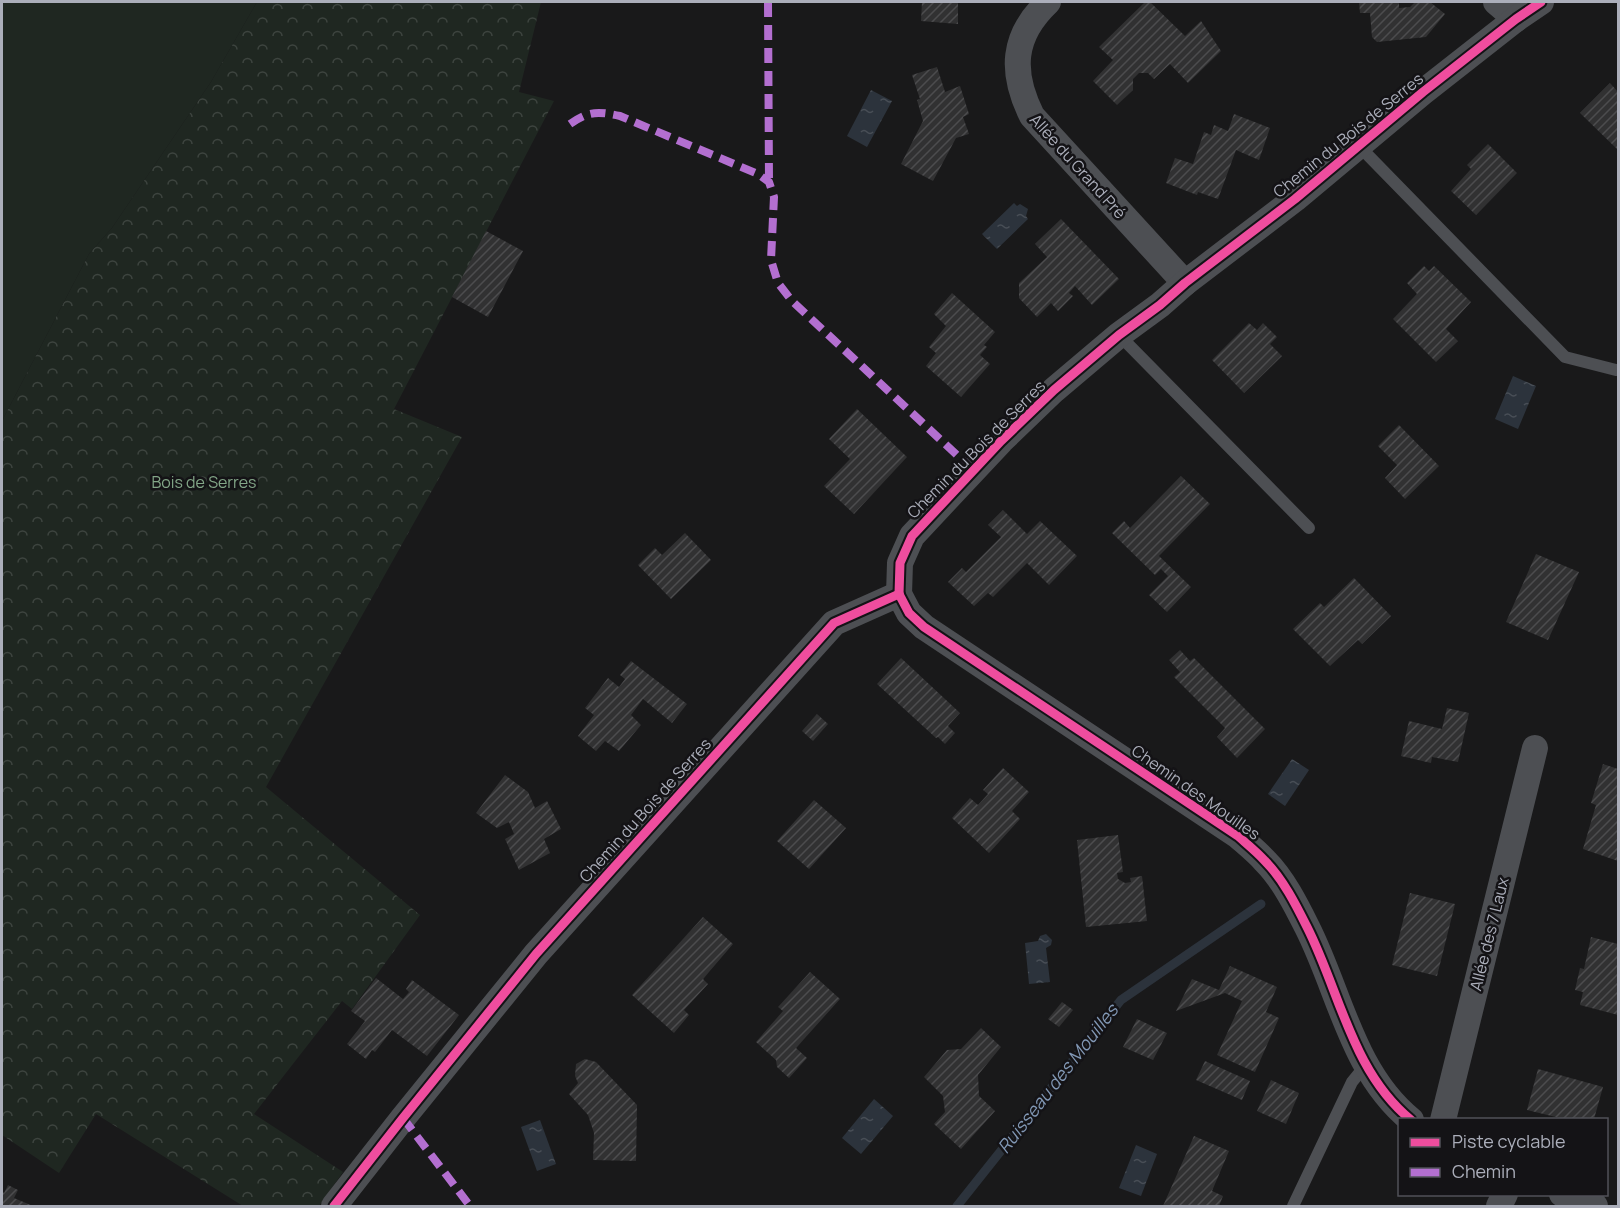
<svg xmlns="http://www.w3.org/2000/svg" width="1620" height="1208" viewBox="0 0 1620 1208" font-family="Manrope,sans-serif">
<style>
.grass{fill:#1f2721}
.forest{fill:url(#forest-crowns)}
.water{fill:url(#water-ripples)}
.lines{fill:none;stroke-linecap:round;stroke-linejoin:round}
.stream{stroke:#2c333c;stroke-width:9}
.building{fill:url(#building-hatch)}
.service{stroke:#4d4f53;stroke-width:12}
.minor{stroke:#4d4f53;stroke-width:26}
.quiet{stroke:#b36fd0;stroke-width:8;stroke-dasharray:15 8;stroke-linecap:butt}
.cycleway-casing{stroke:#141316;stroke-width:13}
.cycleway{stroke:#ef4d9e;stroke-width:9}
.labels{text-anchor:middle;stroke-width:5;stroke-linejoin:round;paint-order:stroke}
.street-label{font-size:16px;fill:#abaeba;stroke:#141316}
.park-label{font-size:16px;fill:#82a587;stroke:#141316}
.water-label{font-size:18px;font-style:italic;fill:#8298b5;stroke:#141316}
</style>
<defs>
<pattern id="forest-crowns" width="20" height="18" patternUnits="userSpaceOnUse" patternTransform="scale(1.5)"><rect width="20" height="18" fill="#1f2721"/><path d="M2 6a3 3 0 1 1 6 0M12 15a3 3 0 1 1 6 0" fill="none" stroke="#3d443f"/></pattern>
<pattern id="water-ripples" width="26" height="14" patternUnits="userSpaceOnUse" patternTransform="scale(1.5)"><rect width="26" height="14" fill="#2c333c"/><path d="M2 4q2-2 4 0t4 0M15 11q2-2 4 0t4 0" fill="none" stroke="#484e56"/></pattern>
<pattern id="building-hatch" width="6" height="6" patternUnits="userSpaceOnUse" patternTransform="scale(1.5)"><rect width="6" height="6" fill="#313132"/><path d="M-1 1l2-2M0 6l6-6M5 7l2-2" fill="none" stroke="#4c4c4e"/></pattern>
</defs>
<rect width="100%" height="100%" fill="#19191a"/>
<polygon class="grass" points="2,2 257,2 211,82 112,228 89,254 2,421"/>
<polygon class="forest" points="257,2 541,2 519,92 554,101 394,409 462,437 266,787 420,915 352,1009 342,1001 254,1114 343,1172 319,1206 243,1206 96,1114 59,1173 2,1135 2,421 89,254 112,228 211,82"/>
<g class="water">
<polygon points="871,90 892,101 867,147 847,136"/>
<polygon points="1014,203 1017,206 1020,204 1028,209 1026,216 1028,219 997,249 982,234"/>
<polygon points="1513,376 1536,386 1518,429 1495,419"/>
<polygon points="1292,759 1309,770 1285,806 1268,794"/>
<polygon points="1046,934 1052,940 1051,945 1046,948 1050,982 1029,984 1025,943 1038,941 1040,936"/>
<polygon points="874,1099 893,1116 861,1154 842,1138"/>
<polygon points="540,1120 556,1164 537,1171 521,1127"/>
<polygon points="1136,1145 1157,1154 1141,1196 1119,1188"/>
</g>
<g class="lines">
<polyline class="stream" points="957,1206 1121,1000 1261,904"/>
</g>
<g class="building">
<polygon points="922,2 958,2 958,24 921,21"/>
<polygon points="1145,2 1150,2 1185,36 1201,21 1221,51 1188,83 1170,64 1154,79 1148,73 1139,73 1133,79 1133,90 1117,105 1093,81 1113,60 1099,47"/>
<polygon points="1359,2 1399,2 1399,8 1410,7 1415,2 1430,2 1445,14 1426,37 1377,42 1372,37 1370,13 1360,13"/>
<polygon points="937,67 945,92 960,86 969,114 963,117 969,134 956,138 933,181 901,164 923,121 917,100 920,99 912,75"/>
<polygon points="1610,83 1618,92 1618,150 1580,113"/>
<polygon points="1234,114 1270,128 1259,160 1236,150 1218,199 1198,192 1197,195 1166,183 1175,158 1193,164 1204,132 1211,135 1214,125 1228,131"/>
<polygon points="1488,144 1517,173 1476,215 1451,191 1471,169 1467,165"/>
<polygon points="1061,219 1119,279 1092,305 1075,286 1069,293 1073,296 1058,311 1051,303 1037,317 1019,298 1019,283 1047,257 1035,244"/>
<polygon points="486,231 523,251 488,317 452,297"/>
<polygon points="1424,266 1429,271 1434,266 1471,302 1446,329 1458,341 1436,362 1393,319 1417,294 1407,283"/>
<polygon points="952,293 995,332 984,345 987,347 980,355 990,364 961,397 926,366 936,353 929,347 946,326 934,314"/>
<polygon points="1249,323 1257,330 1263,323 1277,337 1270,344 1282,356 1244,393 1212,360"/>
<polygon points="857,409 907,457 854,514 824,486 850,459 829,439"/>
<polygon points="1399,425 1439,466 1405,499 1385,478 1397,465 1378,446"/>
<polygon points="1181,476 1210,504 1159,556 1191,587 1167,612 1149,595 1168,576 1161,569 1155,575 1112,533 1124,521 1130,528"/>
<polygon points="1003,510 1027,534 1040,521 1077,556 1049,585 1027,563 993,597 988,593 974,606 948,582 962,568 966,572 1001,537 988,525"/>
<polygon points="685,533 711,560 671,599 638,565 655,548 662,555"/>
<polygon points="1536,554 1579,572 1548,640 1506,622"/>
<polygon points="1354,578 1391,616 1362,644 1358,640 1330,666 1293,629 1320,603 1324,607"/>
<polygon points="1180,650 1190,661 1194,658 1265,729 1237,758 1217,737 1225,728 1174,677 1180,672 1169,660"/>
<polygon points="901,658 960,713 948,726 955,733 945,744 938,737 936,738 877,684"/>
<polygon points="631,661 687,704 672,723 643,699 631,715 641,725 619,751 605,741 596,751 578,736 594,715 585,708 608,678 619,687 625,679 620,675"/>
<polygon points="1447,708 1469,713 1458,762 1432,757 1431,763 1401,756 1409,721 1442,729"/>
<polygon points="817,714 828,724 813,741 802,731"/>
<polygon points="1603,764 1618,769 1618,861 1583,849 1596,805 1591,803"/>
<polygon points="1003,768 1029,792 1012,811 1020,819 989,853 952,818 970,798 978,805 988,794 983,790"/>
<polygon points="505,775 528,792 535,808 547,801 561,829 544,839 550,853 519,870 505,839 514,834 509,822 497,828 476,813"/>
<polygon points="814,800 846,828 809,869 777,841"/>
<polygon points="1118,835 1123,872 1117,873 1118,879 1125,883 1131,882 1130,878 1142,876 1147,921 1086,927 1077,840"/>
<polygon points="1410,893 1455,904 1437,976 1392,965"/>
<polygon points="703,917 733,944 703,979 708,984 684,1010 689,1015 674,1033 632,995"/>
<polygon points="1591,937 1618,944 1618,1015 1580,1005 1583,992 1575,990 1580,968 1584,969"/>
<polygon points="1230,966 1277,987 1266,1012 1279,1018 1255,1072 1217,1055 1242,1001 1225,993 1176,1011 1192,979 1219,990"/>
<polygon points="810,972 840,999 796,1048 807,1058 789,1078 777,1067 776,1060 756,1042 783,1011 778,1007"/>
<polygon points="376,978 403,999 409,992 406,989 412,980 459,1015 427,1056 392,1030 375,1052 372,1050 366,1059 347,1044 365,1021 351,1011"/>
<polygon points="1062,1002 1073,1010 1059,1027 1048,1019"/>
<polygon points="1137,1019 1167,1033 1153,1060 1123,1047"/>
<polygon points="981,1028 1001,1047 978,1075 979,1096 995,1111 961,1149 934,1124 945,1112 943,1096 924,1077 947,1050 961,1049"/>
<polygon points="585,1059 596,1062 637,1105 636,1161 593,1160 594,1133 588,1115 569,1094 578,1083 575,1076 576,1064"/>
<polygon points="1205,1061 1250,1081 1242,1100 1196,1080"/>
<polygon points="1538,1069 1603,1087 1594,1119 1564,1119 1527,1110"/>
<polygon points="1271,1080 1299,1093 1286,1124 1257,1111"/>
<polygon points="1194,1136 1229,1151 1212,1191 1223,1196 1219,1206 1163,1206"/>
<polygon points="8,1185 18,1190 14,1198 33,1206 2,1206 2,1191 4,1193"/>
</g>
<g class="lines">
<g class="service">
<polyline points="1358,145 1565,357 1616,370"/>
<polyline points="1119,335 1309,528"/>
<polyline points="1293,1206 1352,1082 1365,1066"/>
</g>
<g class="minor">
<path d="M1048,2C1012,36 1010,72 1032,116L1185,283"/>
<polyline points="1496,2 1516,19"/>
<polyline points="899,594 900,563 912,536 1001,441 1054,390 1119,335 1160,305 1185,283 1295,199 1423,92 1516,19 1541,2"/>
<path d="M899,594L909,613L924,627L1238,836C1247,844 1257,852 1265,861C1283,879 1296,905 1307,927C1340,992 1352,1072 1411,1120"/>
<polyline points="1443,1120 1535,748"/>
<polyline points="1562,1194 1595,1206"/>
<polyline points="334,1206 403,1118 536,954 834,623 899,594"/>
<polyline points="1499,1206 1505,1194"/>
</g>
<g class="quiet">
<polyline points="768,2 769,182"/>
<path d="M570,124C589,111 597,111 620,116L758,174L769,182L774,197L771,260L778,283L792,301L974,471"/>
<polyline points="403,1118 470,1206"/>
</g>
<g class="cycleway-casing">
<g id="cycleway">
<polyline points="899,594 900,563 912,536 1001,441 1054,390 1119,335 1160,305 1185,283 1295,199 1423,92 1516,19 1541,2"/>
<path d="M899,594L909,613L924,627L1238,836C1247,844 1257,852 1265,861C1283,879 1296,905 1307,927C1340,992 1352,1072 1411,1120"/>
<polyline points="334,1206 403,1118 536,954 834,623 899,594"/>
</g>
</g>
<use href="#cycleway" class="cycleway"/>
</g>
<g class="labels">
<g class="street-label">
<text transform="translate(1348 135) rotate(-39)" y="6">Chemin du Bois de Serres</text>
<text transform="translate(1078 166) rotate(48)" y="6">Allée du Grand Pré</text>
<text transform="translate(976 449) rotate(-45)" y="6">Chemin du Bois de Serres</text>
<text transform="translate(1196 792) rotate(35)" y="6">Chemin des Mouilles</text>
<text transform="translate(645 810) rotate(-48)" y="6">Chemin du Bois de Serres</text>
<text transform="translate(1489 934) rotate(-76)" y="6">Allée des 7 Laux</text>
</g>
<g class="park-label">
<text x="204" y="488">Bois de Serres</text>
</g>
<g class="water-label">
<text transform="translate(1058 1079) rotate(-52)" y="6">Ruisseau des Mouilles</text>
</g>
</g>
<rect width="1620" height="1208" fill="none" stroke="#abaeba" stroke-width="6"/>
<rect x="1398" y="1118" width="210" height="78" fill="#141316" stroke="#505158" stroke-width="1.5"/>
<rect x="1410" y="1138" width="30" height="9" fill="#ef4d9e" stroke="#505158" stroke-width="1.5"/>
<text x="1452" y="1148" font-size="18" fill="#abaeba">Piste cyclable</text>
<rect x="1410" y="1168" width="30" height="9" fill="#b36fd0" stroke="#505158" stroke-width="1.5"/>
<text x="1452" y="1178" font-size="18" fill="#abaeba">Chemin</text>
</svg>
